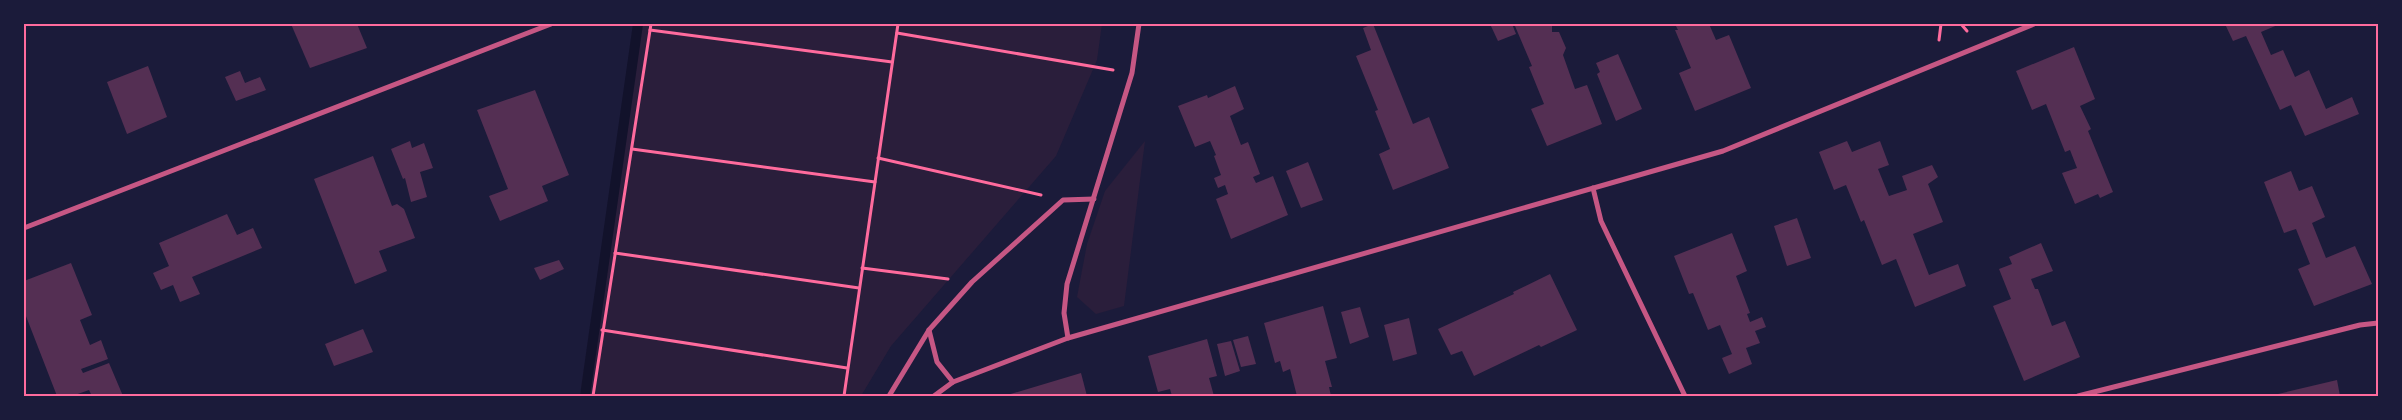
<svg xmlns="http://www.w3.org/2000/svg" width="2402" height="420" viewBox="0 0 2402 420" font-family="Figtree,sans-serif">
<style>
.green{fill:#2a1e3b}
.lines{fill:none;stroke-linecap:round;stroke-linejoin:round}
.stream{stroke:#12122b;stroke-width:10}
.building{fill:#542f53}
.path{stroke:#ff6b9d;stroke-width:3}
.minor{stroke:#c65784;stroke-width:5}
.neatline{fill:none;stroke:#ff6b9d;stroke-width:2}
</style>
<rect width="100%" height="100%" fill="#1b1b3a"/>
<g class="green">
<polygon points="636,24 1102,24 1097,60 1056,156 891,346 861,396 580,396"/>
<polygon points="1145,141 1124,306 1096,314 1077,297 1087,244 1105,191"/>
</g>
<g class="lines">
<polyline class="stream" points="585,396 638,24"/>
</g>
<g class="building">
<polygon points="291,24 357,24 367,48 310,68"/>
<polygon points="1373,24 1413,124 1429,117 1449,168 1393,190 1379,154 1390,149 1375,111 1378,110 1356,56 1371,50 1363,28"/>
<polygon points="1490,24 1512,24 1516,34 1498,41"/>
<polygon points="1520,24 1552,24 1552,32 1559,32 1566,48 1563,55 1575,89 1587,85 1602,124 1547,146 1531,109 1544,104 1529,67 1532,66 1515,26"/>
<polygon points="1675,24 1709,24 1716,40 1729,35 1751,88 1695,111 1679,73 1691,68 1675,30 1678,30"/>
<polygon points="2225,24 2280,24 2261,32 2271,55 2283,50 2295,77 2309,70 2326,109 2352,97 2359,114 2305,136 2291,105 2280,110 2246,36 2233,41"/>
<polygon points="2074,47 2095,99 2080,106 2091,129 2088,131 2113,192 2100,198 2098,194 2075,204 2062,173 2077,168 2070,150 2065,152 2046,104 2032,110 2016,71"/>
<polygon points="1618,54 1642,109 1616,121 1597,74 1600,72 1596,63"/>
<polygon points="148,66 167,117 127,134 107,82"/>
<polygon points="240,71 245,83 260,77 266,90 236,101 225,77"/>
<polygon points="1235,86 1244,109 1230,116 1241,145 1248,142 1260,174 1253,177 1256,183 1273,176 1288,215 1231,239 1216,199 1228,194 1225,185 1218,188 1214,178 1221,175 1214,156 1216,155 1210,141 1195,147 1178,106 1207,95 1208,98"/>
<polygon points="535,90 569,175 542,186 548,201 500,221 489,196 508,189 477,110"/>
<polygon points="410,141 412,148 424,143 433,168 420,172 427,197 411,202 405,178 403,179 391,149"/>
<polygon points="1847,141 1852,152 1880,141 1889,165 1878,169 1889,196 1907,190 1902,176 1932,165 1938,177 1928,184 1943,222 1913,234 1929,275 1958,264 1966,286 1915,307 1896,259 1882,265 1864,220 1861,222 1846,185 1834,190 1819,152"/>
<polygon points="373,156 392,206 397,204 404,209 415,238 379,251 387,271 355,284 314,179"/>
<polygon points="1308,162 1323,200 1301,208 1286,171"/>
<polygon points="2291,171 2299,191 2312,186 2325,217 2312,223 2326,258 2355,246 2372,284 2314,306 2298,269 2310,264 2296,229 2284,233 2264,182"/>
<polygon points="227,214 237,235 253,228 262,248 192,277 200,294 180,302 173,285 161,290 153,273 169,266 159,243"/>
<polygon points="1797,218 1811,258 1787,266 1774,226"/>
<polygon points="1732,233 1747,271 1736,276 1750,313 1747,314 1750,322 1762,317 1766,327 1755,331 1760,343 1746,348 1752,364 1729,374 1722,358 1732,354 1720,325 1708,330 1693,293 1689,294 1674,256"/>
<polygon points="2041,243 2053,271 2031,279 2035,289 2038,289 2052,326 2065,321 2080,357 2024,381 1993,306 2011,299 1999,269 2012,264 2009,257"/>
<polygon points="559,260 564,269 540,280 534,268"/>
<polygon points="71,263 92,315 80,320 90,345 101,340 108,359 81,369 83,373 109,363 123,396 92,396 89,390 72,396 57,396 24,311 24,281"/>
<polygon points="1550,274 1577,330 1541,347 1539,345 1474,376 1462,351 1451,355 1438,329 1514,294 1513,292"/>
<polygon points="1323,306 1337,358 1325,361 1332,387 1329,387 1331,396 1297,396 1290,369 1283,372 1280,361 1275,363 1264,323"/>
<polygon points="1360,307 1369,337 1350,344 1341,312"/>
<polygon points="1409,318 1417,354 1393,361 1384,325"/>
<polygon points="363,329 373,352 334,366 325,344"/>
<polygon points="1248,336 1256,364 1241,367 1233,340"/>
<polygon points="1207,339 1217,376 1209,378 1214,396 1172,396 1170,389 1158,392 1148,356"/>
<polygon points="1231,341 1240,371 1225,376 1217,344"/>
<polygon points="1081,373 1087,396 1004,396"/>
<polygon points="2337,380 2340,396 2279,396 2278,394"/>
</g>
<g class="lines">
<g class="path">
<polyline points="1961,24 1967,31"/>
<polyline points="650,30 892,62"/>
<polyline points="897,33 1113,70"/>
<polyline points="1939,40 1941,24"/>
<polyline points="632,149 875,182"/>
<polyline points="878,158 1041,195"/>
<polyline points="615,253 859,288"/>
<polyline points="862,268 948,279"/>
<polyline points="602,330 847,368"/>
<polyline points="593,396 651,24"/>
<polyline points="844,396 898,24"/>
</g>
<g class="minor">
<polyline points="1593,188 1601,221 1685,396"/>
<polyline points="24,228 551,24"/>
<polyline points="929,330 937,362 953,382"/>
<polyline points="1068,338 1064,313 1067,284 1132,73 1139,24"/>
<polyline points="889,396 929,330 972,282 1063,200 1094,199"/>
<polyline points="934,396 953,382 1068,338 1723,151 2034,24"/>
<polyline points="2078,396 2360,325 2378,323"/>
</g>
</g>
<rect width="2402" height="420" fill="none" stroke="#1b1b3a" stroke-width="50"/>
<rect x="25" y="25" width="2352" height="370" class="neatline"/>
</svg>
